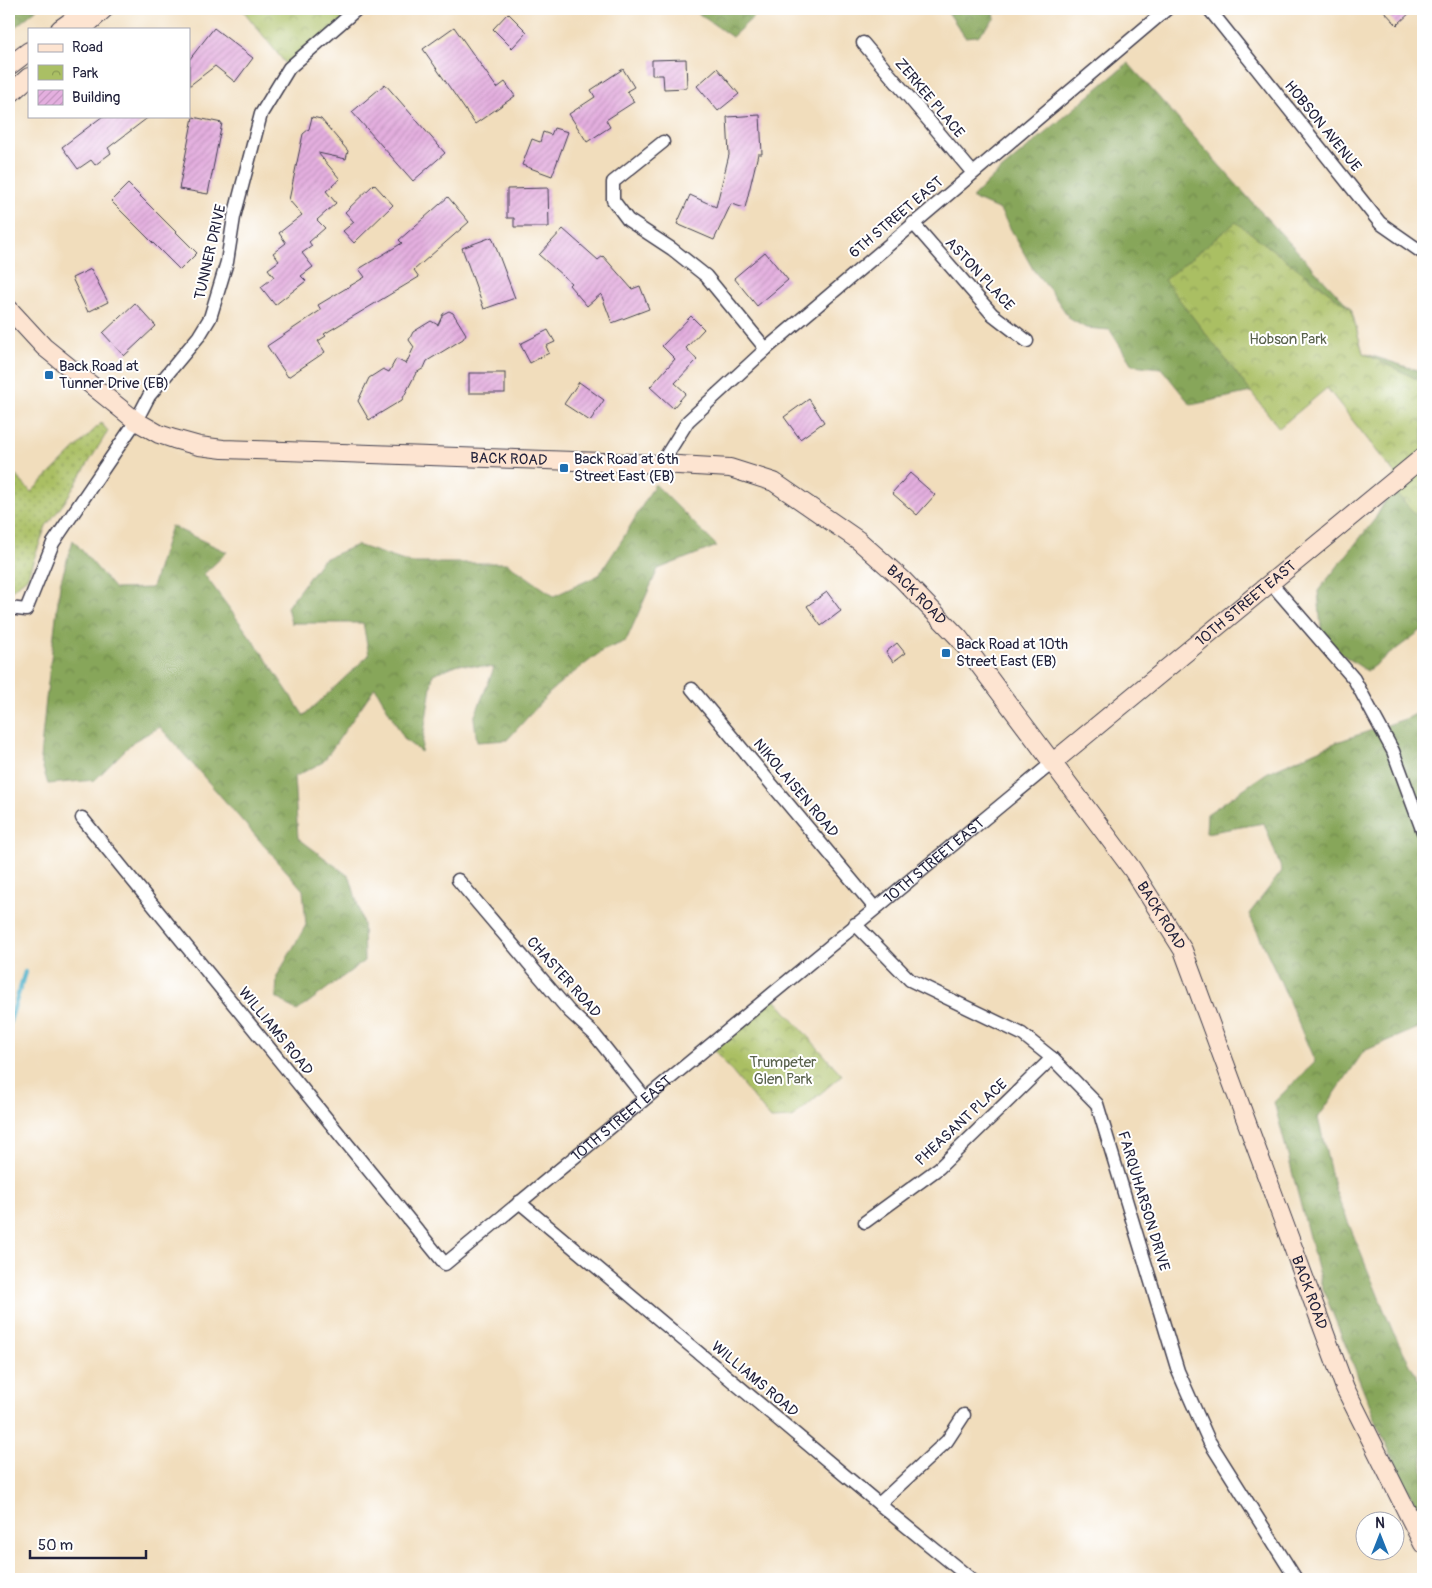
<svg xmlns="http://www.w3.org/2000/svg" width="1432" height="1588" viewBox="0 0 1432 1588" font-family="Pangolin,sans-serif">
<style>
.grass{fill:url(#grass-dots);stroke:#667050}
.forest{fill:url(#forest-crowns);stroke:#54644a}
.park{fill:url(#park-crowns);stroke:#667050}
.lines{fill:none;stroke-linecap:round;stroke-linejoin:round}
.stream{stroke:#47aec7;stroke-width:4.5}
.building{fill:url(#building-hatch)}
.street-casing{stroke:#413e4e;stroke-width:15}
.secondary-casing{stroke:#413e4e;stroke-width:20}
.street{stroke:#fff;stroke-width:12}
.secondary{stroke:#fde4d1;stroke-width:18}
.poi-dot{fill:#1f6fb2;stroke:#fff;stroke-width:2}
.labels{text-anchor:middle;stroke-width:4;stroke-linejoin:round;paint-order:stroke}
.street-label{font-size:15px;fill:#22223b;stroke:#fff}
.park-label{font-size:15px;fill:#58614b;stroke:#fff}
.poi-label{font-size:15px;fill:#22223b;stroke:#fff;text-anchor:start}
</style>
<defs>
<pattern id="grass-dots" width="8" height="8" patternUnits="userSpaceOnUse" patternTransform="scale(1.25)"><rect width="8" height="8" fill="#aabf64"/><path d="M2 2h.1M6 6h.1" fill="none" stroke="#8a9b54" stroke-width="1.8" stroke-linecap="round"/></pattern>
<pattern id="forest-crowns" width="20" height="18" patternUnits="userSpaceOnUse" patternTransform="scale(1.25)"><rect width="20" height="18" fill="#87a65a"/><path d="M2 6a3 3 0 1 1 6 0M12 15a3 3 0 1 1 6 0" fill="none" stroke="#6e874c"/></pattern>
<pattern id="park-crowns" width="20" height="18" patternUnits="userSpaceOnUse" patternTransform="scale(1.25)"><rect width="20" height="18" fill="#aabf64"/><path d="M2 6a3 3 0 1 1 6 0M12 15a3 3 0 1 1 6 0" fill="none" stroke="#8a9b54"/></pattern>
<pattern id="building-hatch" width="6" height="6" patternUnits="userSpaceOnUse" patternTransform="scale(1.25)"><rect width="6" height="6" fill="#e4afdf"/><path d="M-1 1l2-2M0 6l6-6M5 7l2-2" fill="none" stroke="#c396c0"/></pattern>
</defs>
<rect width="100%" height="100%" fill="#fff"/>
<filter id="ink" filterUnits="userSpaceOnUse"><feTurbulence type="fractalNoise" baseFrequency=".02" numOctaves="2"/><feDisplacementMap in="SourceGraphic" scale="10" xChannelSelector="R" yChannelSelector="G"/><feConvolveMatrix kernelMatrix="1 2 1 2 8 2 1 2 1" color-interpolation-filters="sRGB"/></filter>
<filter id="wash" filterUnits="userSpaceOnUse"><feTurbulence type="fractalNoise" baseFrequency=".0096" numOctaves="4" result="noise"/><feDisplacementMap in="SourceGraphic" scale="20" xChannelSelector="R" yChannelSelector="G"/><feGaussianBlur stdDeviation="1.12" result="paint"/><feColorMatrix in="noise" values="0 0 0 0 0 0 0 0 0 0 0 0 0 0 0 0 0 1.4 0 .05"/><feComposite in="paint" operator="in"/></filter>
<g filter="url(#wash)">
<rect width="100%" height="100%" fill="#f1ddbc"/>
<polygon class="grass" points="101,423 108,431 64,503 46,526 27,578 9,592 9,468 31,492"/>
<g class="forest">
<polygon points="9,9 37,9 9,32"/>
<polygon points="692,9 762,9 732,37"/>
<polygon points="946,9 993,9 995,18 978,36 965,37"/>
<polygon points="1128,63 1262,213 1351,309 1363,353 1423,372 1423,629 1367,671 1322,641 1318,591 1375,519 1398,478 1327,387 1251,392 1191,405 1161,368 1132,365 1110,330 1086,328 1070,319 1050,290 1034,271 1000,210 972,198 993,177"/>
<polygon points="655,484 717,546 658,569 626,641 602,651 555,687 507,740 477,742 474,718 494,668 459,664 433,674 421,752 405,740 375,687 323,762 294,777 298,838 350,877 363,924 364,961 297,1011 276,997 277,976 306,925 303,890 160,727 134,741 95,780 48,784 40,758 46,699 60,584 73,540 115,589 152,588 171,526 227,552 204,574 260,650 304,716 369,655 363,623 291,623 287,607 322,560 357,545 410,563 507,563 554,596 599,575 622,540"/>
<polygon points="1423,710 1423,1034 1418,1028 1364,1051 1318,1118 1335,1190 1393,1332 1423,1388 1423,1521 1380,1431 1322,1287 1274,1102 1315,1062 1279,978 1249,914 1282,871 1264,823 1206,833 1207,814 1268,772 1337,742 1408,718"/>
</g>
<g class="park">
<polygon points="242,9 357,9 289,68"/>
<polygon points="1236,222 1351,309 1363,353 1423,382 1423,523 1389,485 1398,478 1327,388 1279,428 1164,280"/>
<polygon points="770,994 842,1075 792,1118 771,1119 709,1044"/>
</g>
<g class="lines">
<polyline class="stream" points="9,1024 25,972"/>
</g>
<g id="blocks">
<g class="building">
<polygon points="1382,9 1414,9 1397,25"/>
<polygon points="508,13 527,32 512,48 493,29"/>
<polygon points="454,27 497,88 505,82 515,96 475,124 423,49"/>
<polygon points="214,28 253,58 235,82 215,66 189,86 189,60"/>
<polygon points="686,59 687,88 664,89 663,75 652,75 652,60"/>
<polygon points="717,68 739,94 718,111 697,86"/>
<polygon points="623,69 634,87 627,91 634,102 606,120 610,127 587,142 569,114 595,97 591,90"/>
<polygon points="385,84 445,153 413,181 352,112"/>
<polygon points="760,115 762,154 758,154 745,208 731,204 714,240 677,224 690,195 716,207 729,155 727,117"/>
<polygon points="103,116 150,116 108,148 111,153 95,165 91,160 78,169 62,147"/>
<polygon points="193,117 222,123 208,194 179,189"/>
<polygon points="312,117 321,119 348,151 346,159 318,153 340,179 326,191 336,203 317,220 325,228 309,242 312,246 302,253 313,267 301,276 306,281 275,305 261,287 274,277 268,269 279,261 273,253 286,243 279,233 302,215 289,200 303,134 309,129"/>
<polygon points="554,128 568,132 552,176 522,165 532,139 540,142 543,132 551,135"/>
<polygon points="128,184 197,253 180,270 111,201"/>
<polygon points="374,184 393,205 354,243 343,231 354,222 345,212"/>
<polygon points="548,188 549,227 514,227 514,218 507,218 507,189"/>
<polygon points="448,197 469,222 414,270 419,277 324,334 326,336 318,341 325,352 288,377 267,346 321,310 318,305 365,277 359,269 402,243 399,240"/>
<polygon points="563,229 598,260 603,256 632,289 640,286 649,309 612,323 601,294 587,306 569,285 571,283 539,255"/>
<polygon points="492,237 515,298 484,309 462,248"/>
<polygon points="765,252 788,280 757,306 734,278"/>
<polygon points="91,269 108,302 88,312 72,278"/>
<polygon points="135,303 156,326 124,356 103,333"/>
<polygon points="449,311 453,313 466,334 463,339 427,361 424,368 416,373 402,400 369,420 358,401 369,378 383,369 389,372 396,359 406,364 414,347 409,340 413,332 431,321 438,325 443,314"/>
<polygon points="691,316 704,329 686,348 697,360 675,383 686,393 673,408 650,387 675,359 662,346"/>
<polygon points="548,330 555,342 546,346 549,353 530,363 520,344"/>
<rect x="469" y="373" width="36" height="20"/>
<polygon points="579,382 604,400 590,421 564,404"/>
<polygon points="809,399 824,422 800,439 784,417"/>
<polygon points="910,473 935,495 917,515 892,493"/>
<polygon points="827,592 841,611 821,626 807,606"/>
<polygon points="897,643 905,653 893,662 886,652"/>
</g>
</g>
</g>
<g filter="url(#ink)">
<use href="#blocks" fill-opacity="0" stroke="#413e4e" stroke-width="1"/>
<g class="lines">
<g class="street-casing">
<g id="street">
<polyline points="1209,9 1380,223 1423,253"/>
<polyline points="863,43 973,173"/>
<polyline points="663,142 613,182 613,200 628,220 672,249 706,276 766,349"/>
<polyline points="913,223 992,314 1027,341"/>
<polyline points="661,464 688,421 766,349 1167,9"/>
<polyline points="1270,582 1354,679 1393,751 1423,832"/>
<polyline points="9,608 26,610 53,543 136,421 149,396 199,336 210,318 227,262 234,217 261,114 289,68 357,9"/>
<polyline points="692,689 875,908"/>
<path id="s1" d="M82,818L445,1264L1052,763"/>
<polyline points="458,880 569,1011 594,1034 645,1098"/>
<polyline points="855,924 910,980 1022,1034 1052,1058 1097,1104 1178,1371 1209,1441 1296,1579"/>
<polyline points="519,1202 879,1504 971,1579"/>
<polyline points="865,1222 939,1168 1052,1058"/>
<polyline points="879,1504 947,1441 964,1415"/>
</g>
</g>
<g class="secondary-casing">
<g id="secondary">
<polyline points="60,29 88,9"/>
<polyline points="82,29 104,9"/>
<polyline points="9,66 29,51"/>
<polyline points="9,95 29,77"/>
<path id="s2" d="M9,309L44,347L136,421L159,434L174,439L199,446L223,449L661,464L730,468L774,482L858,540L902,579L959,638L1132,869L1183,950L1345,1388L1423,1544"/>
<path id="s3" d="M1052,763L1423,457"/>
</g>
</g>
<use href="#street" class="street"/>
<use href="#secondary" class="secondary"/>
</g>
</g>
<g class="poi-dot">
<rect x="44" y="370" width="10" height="10" rx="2.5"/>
<rect x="559" y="463" width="10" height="10" rx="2.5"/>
<rect x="941" y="648" width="10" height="10" rx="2.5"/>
</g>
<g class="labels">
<g class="street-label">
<text transform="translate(930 98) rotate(50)" y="5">ZERKEE PLACE</text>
<text transform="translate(1323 126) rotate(51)" y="5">HOBSON AVENUE</text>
<text transform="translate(896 217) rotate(-40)" y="5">6TH STREET EAST</text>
<text transform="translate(210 252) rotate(-77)" y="5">TUNNER DRIVE</text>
<text transform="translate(980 274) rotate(47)" y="5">ASTON PLACE</text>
<text dy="5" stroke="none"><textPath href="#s2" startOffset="548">BACK ROAD</textPath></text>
<text dy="5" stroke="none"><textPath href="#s2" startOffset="998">BACK ROAD</textPath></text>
<text dy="5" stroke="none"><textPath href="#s3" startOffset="251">10TH STREET EAST</textPath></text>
<text transform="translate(796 788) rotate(50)" y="5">NIKOLAISEN ROAD</text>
<text dy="5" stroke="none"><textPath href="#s1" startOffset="1209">10TH STREET EAST</textPath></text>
<text dy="5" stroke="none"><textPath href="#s2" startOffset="1402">BACK ROAD</textPath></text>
<text transform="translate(564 977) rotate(48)" y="5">CHASTER ROAD</text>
<text transform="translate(276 1031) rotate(51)" y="5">WILLIAMS ROAD</text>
<text dy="5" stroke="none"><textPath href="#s1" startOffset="804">10TH STREET EAST</textPath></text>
<text transform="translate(961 1122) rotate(-43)" y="5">PHEASANT PLACE</text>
<text transform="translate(1144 1201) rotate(73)" y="5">FARQUHARSON DRIVE</text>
<text dy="5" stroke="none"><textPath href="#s2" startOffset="1808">BACK ROAD</textPath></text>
<text transform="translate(755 1379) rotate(40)" y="5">WILLIAMS ROAD</text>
</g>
<g class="park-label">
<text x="1288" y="344">Hobson Park</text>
<text x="783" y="1067">Trumpeter<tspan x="783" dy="17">Glen Park</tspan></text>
</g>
<g class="poi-label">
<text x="59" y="371">Back Road at<tspan x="59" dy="17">Tunner Drive (EB)</tspan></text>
<text x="574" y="464">Back Road at 6th<tspan x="574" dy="17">Street East (EB)</tspan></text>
<text x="956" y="649">Back Road at 10th<tspan x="956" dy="17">Street East (EB)</tspan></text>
</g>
</g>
<rect width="1432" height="1588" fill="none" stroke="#fff" stroke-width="30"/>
<rect x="28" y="28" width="162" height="90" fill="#ffffff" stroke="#a7a7b1"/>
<rect x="38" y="44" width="25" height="8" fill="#fde4d1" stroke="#a7a7b1"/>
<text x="72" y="52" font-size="15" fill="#22223b">Road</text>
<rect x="38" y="65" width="25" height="15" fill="url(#park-crowns)" stroke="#a7a7b1"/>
<text x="72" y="78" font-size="15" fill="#22223b">Park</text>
<rect x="38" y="90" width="25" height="15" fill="url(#building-hatch)" stroke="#a7a7b1"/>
<text x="72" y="102" font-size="15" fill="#22223b">Building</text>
<g transform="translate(1380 1536)"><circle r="24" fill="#ffffff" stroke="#a7a7b1"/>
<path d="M0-4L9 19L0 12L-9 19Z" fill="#1f6fb2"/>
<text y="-8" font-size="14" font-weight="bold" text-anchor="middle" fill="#22223b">N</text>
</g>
<path d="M30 1550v8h116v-8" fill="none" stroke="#22223b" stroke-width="2.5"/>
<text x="38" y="1550" font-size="15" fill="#22223b" stroke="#ffffff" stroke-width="4" paint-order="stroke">50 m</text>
</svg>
